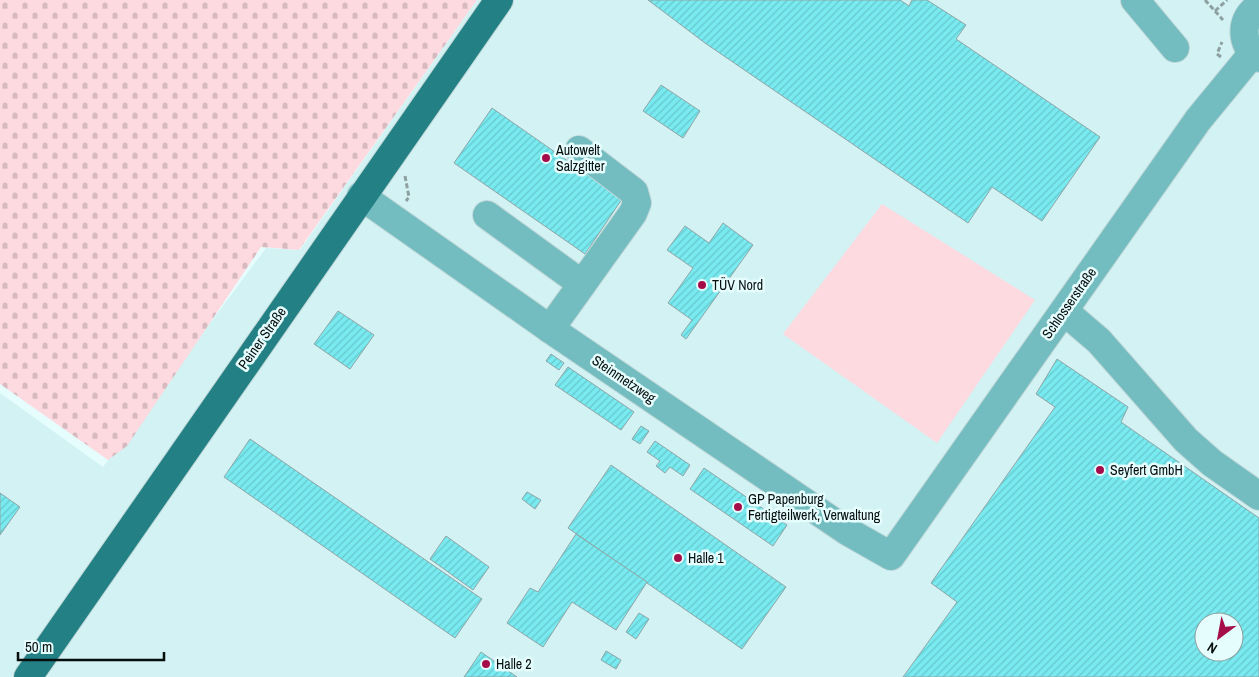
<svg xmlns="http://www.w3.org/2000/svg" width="1259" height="677" viewBox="0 0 1259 677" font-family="'Archivo Narrow',sans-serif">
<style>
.built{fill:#d2f2f3;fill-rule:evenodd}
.green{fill:#fddae0}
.cemetery{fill:url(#cemetery-stones)}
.building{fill:url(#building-hatch);stroke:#90a5a6;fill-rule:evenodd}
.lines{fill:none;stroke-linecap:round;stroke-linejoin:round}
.minor-casing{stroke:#c2d7d8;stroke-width:30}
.major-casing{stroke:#c2d7d8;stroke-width:30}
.path{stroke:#8fa0a1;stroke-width:3;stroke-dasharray:5 2.5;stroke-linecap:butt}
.minor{stroke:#73bdc1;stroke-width:28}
.major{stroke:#238185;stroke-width:28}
.poi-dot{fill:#a40d4a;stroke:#e6fdfe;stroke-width:2}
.labels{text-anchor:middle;stroke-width:5;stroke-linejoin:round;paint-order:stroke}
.poi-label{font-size:14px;fill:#060e0e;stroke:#e6fdfe;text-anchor:start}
.street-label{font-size:14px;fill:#060e0e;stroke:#e6fdfe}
</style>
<defs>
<pattern id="cemetery-stones" width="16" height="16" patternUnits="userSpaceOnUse" patternTransform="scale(1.25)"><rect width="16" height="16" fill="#fddae0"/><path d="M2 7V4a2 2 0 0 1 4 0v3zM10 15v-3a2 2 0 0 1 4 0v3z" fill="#d7babf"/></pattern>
<pattern id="building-hatch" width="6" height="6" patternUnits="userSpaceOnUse" patternTransform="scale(1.25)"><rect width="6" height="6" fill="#78eaf0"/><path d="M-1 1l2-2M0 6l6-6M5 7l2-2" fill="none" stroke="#66c8cd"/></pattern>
</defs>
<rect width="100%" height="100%" fill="#e6fdfe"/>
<path class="built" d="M477,0H1259V677H0V393L103,467L266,248L300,250ZM1204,622H1234V652H1204Z"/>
<polygon class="green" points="882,204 1035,300 937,443 783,334"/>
<polygon class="cemetery" points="0,0 477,0 299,250 261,247 127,446 108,460 0,384"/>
<g class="building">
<polygon points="648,0 900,0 909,6 912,0 927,0 966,25 956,39 1100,137 1042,221 992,187 968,223 705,43"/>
<polygon points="661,85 700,111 683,138 643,111"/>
<polygon points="492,108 622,199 585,254 454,163"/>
<polygon points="723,223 753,245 686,339 681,335 692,320 668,303 693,268 667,250 685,226 709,243"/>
<polygon points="338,311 374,335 350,369 314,344"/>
<polygon points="551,354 564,363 559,370 546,361"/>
<path d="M1057,359L1128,407L1121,422L1259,518V677H903L957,602L931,583L1055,407L1036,394ZM1204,622H1234V652H1204Z"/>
<polygon points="568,367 634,412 621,430 555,385"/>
<polygon points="641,426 649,431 640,444 632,439"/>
<polygon points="250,439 482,599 455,638 224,477"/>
<polygon points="655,441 690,465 683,476 670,467 665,473 656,466 660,461 647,452"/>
<polygon points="611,465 786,587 742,649 568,528"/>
<polygon points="704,468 787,525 773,546 690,489"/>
<polygon points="527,492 541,500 535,509 522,499"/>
<polygon points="0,493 20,507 0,535"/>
<polygon points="576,534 647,582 616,630 572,602 543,647 507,623 530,588 538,592"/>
<polygon points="446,536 489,567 473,590 430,559"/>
<polygon points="639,613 649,619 636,639 626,632"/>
<polygon points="606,651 621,660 616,669 601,660"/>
<polygon points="481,652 517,677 464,677"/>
</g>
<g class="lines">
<g class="minor-casing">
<g id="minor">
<polyline points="1135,0 1175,48"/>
<path d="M1259,6C1239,20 1240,44 1259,58"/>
<polyline points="361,196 550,329 847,531 891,556 1198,120 1253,53"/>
<polyline points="487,215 582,284"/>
<polyline points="1064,311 1099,341 1186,440 1212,463 1259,496"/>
<polyline points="550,329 633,213 637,203 634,192 579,150"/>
</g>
</g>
<g class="major-casing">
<polyline id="major" points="28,677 499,0"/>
</g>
<g class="path">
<polyline points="1205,0 1223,20"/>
<polyline points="1215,11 1227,0"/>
<polyline points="1221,57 1217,54 1222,42"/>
<polyline points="405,176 409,197 406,201"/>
</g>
<use href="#minor" class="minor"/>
<use href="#major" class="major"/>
</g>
<g class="poi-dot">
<circle cx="546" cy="158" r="5"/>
<circle cx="702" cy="285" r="5"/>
<circle cx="1100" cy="470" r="5"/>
<circle cx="738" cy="507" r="5"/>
<circle cx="678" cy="558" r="5"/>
<circle cx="486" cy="664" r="5"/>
</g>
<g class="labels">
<g class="poi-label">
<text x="556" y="155">Autowelt<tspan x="556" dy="16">Salzgitter</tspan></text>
<text x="712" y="290">TÜV Nord</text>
<text x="1110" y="475">Seyfert GmbH</text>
<text x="748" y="504">GP Papenburg<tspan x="748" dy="16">Fertigteilwerk, Verwaltung</tspan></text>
<text x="688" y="563">Halle 1</text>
<text x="496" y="669">Halle 2</text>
</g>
<g class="street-label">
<text transform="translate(1069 303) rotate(-55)" y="5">Schlosserstraße</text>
<text transform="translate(262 338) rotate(-55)" y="5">Peiner Straße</text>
<text transform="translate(624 379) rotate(34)" y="5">Steinmetzweg</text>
</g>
</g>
<g transform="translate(1219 637) rotate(212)"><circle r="24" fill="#e6fdfe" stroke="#8c9d9e"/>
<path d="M0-4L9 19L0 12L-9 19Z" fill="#a40d4a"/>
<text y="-8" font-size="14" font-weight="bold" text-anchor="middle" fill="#060e0e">N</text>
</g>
<path d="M18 652v8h146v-8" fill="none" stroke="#060e0e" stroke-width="2.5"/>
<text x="25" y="652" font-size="15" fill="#060e0e" stroke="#e6fdfe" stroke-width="4" paint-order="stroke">50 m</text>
</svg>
